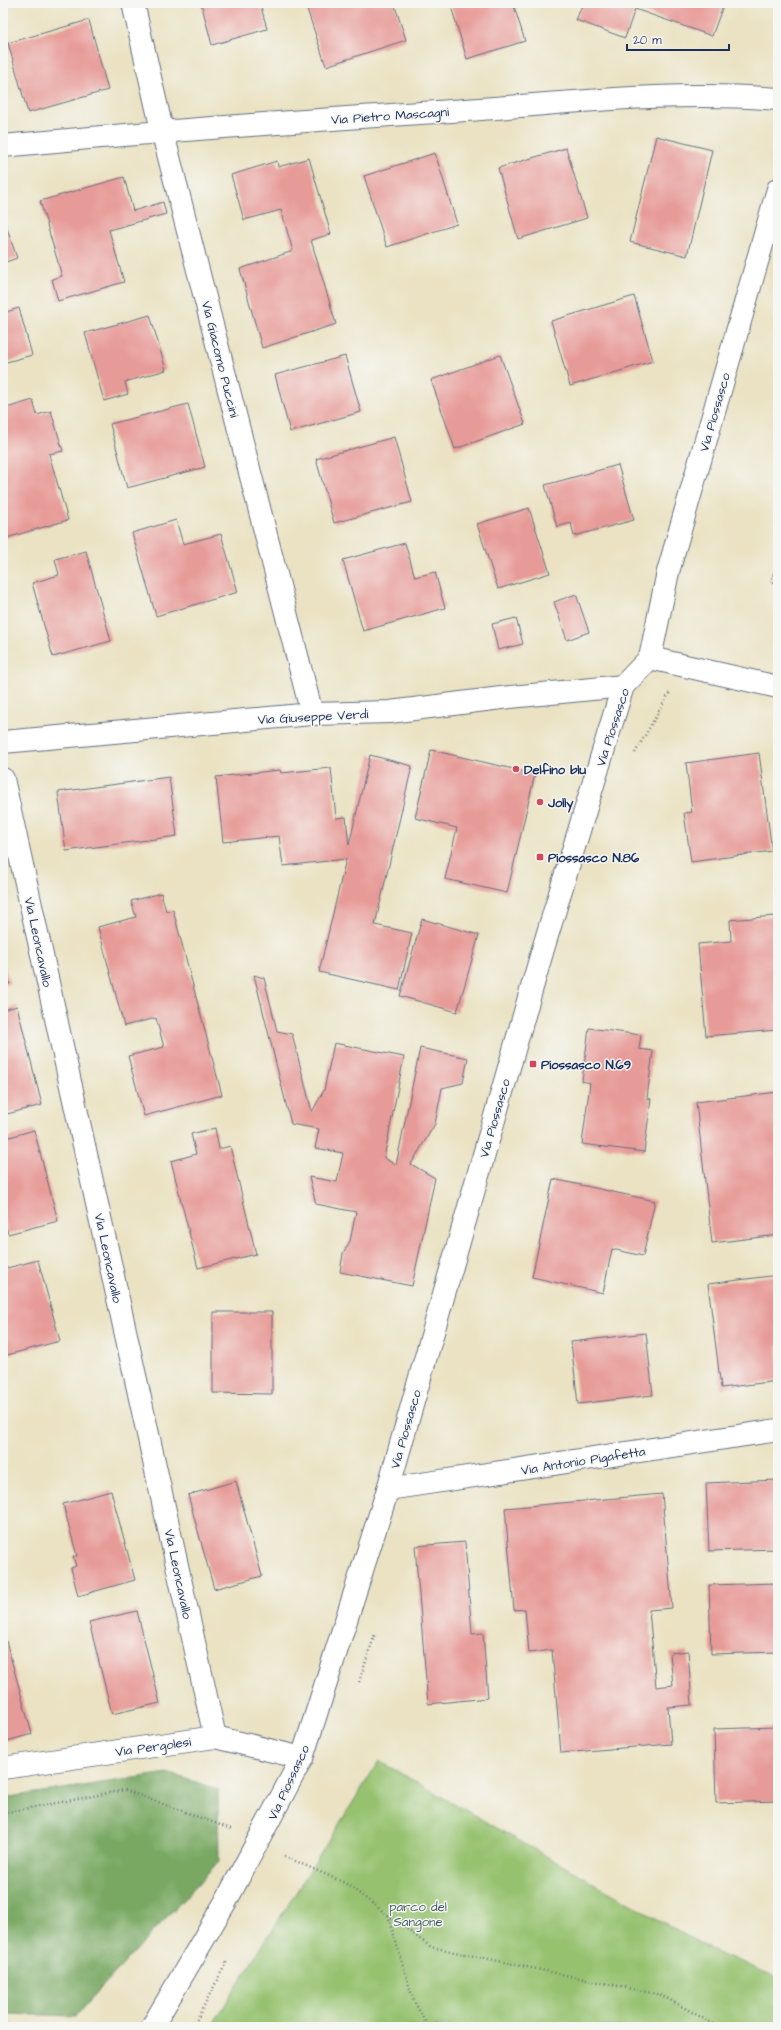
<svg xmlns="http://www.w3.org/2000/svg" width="781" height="2030" viewBox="0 0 781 2030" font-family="'Architects Daughter',sans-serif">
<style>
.green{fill:#96c26f;stroke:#587866}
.forest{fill:#78a862;stroke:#4a6c60}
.building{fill:#e79b98}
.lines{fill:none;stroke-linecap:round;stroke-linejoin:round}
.minor-casing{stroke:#636e81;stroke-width:24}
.path{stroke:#636e81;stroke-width:2.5;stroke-dasharray:1 3;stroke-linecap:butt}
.minor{stroke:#fff;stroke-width:22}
.poi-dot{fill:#d1495b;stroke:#f6f6f2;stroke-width:1.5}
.labels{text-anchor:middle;stroke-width:3;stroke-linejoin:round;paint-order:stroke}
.street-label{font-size:13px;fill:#1b2f5e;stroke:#f6f6f2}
.poi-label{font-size:13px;font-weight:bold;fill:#1b2f5e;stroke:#f6f6f2;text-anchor:start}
.park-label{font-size:13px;fill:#405b63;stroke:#f6f6f2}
</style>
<rect width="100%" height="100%" fill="#f6f6f2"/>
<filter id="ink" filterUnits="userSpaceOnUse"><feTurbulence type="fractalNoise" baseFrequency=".025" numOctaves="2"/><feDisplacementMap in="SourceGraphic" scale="8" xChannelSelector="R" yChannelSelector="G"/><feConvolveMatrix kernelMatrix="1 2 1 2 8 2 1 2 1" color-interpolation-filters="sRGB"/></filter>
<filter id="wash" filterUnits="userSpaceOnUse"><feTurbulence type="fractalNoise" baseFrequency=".012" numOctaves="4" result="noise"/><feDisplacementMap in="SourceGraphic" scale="16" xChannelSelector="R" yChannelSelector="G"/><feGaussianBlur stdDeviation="0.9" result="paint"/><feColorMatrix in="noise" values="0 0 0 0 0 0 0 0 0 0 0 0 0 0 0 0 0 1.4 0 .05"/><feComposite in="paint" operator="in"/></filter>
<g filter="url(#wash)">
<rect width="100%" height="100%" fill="#eae2c2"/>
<polygon class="green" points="379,1761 706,1947 778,1978 778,2027 211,2027"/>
<polygon class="forest" points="167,1773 218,1789 219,1861 75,2016 3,2014 12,2027 3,2027 3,1798"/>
<g id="blocks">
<g class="building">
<polygon points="201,3 260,3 267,29 212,45"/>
<polygon points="314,3 394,3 406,40 326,66 306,6"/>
<polygon points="450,3 513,3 525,41 467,59"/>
<polygon points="583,3 724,3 712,36 635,9 625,38 576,20"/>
<polygon points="89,20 108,90 28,113 8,43"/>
<polygon points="656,136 712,150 687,256 630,242"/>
<polygon points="566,148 587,218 518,239 498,168"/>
<polygon points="435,153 457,224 387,247 364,176"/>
<polygon points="309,158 331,234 311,240 336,324 262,348 240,269 293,251 281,210 244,220 231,175 277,161 278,167"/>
<polygon points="124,177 133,211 163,202 166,214 109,230 124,282 58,301 52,279 62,276 40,201"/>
<polygon points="3,217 17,258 3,263"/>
<polygon points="634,296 653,361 570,386 551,321"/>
<polygon points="19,308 32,355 3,363 3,313"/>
<polygon points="150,315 166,370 125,382 128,394 104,401 85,333"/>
<polygon points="500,355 525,424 455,449 431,380"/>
<polygon points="345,356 361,412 290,432 275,375"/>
<polygon points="33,400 37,415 51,411 63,451 49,454 68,520 3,539 3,409"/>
<polygon points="188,404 205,467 127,488 110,424"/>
<polygon points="394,437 412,502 334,523 316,459"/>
<polygon points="618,465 634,520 574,536 571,523 557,527 545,485"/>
<polygon points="529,508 550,573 498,589 477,524"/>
<polygon points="176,520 183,544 221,534 238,592 156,616 132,533"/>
<polygon points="405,543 415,577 435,572 445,608 363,631 343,560"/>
<polygon points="86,551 111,641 53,657 32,583 59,575 55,559"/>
<polygon points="778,558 778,583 771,582"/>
<polygon points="576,594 589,632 567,640 554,602"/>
<polygon points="516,618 523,644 498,650 492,624"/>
<polygon points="431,750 535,774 507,893 445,879 457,828 415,818"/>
<polygon points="759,753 772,851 691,862 684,813 692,812 686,763"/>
<polygon points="370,755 412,766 375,925 412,933 399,990 319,972 346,859 283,866 279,836 223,842 216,777 280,770 281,773 331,768 336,818 346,817 349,845"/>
<polygon points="169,777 177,836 66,851 58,792"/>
<polygon points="161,893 166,911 173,910 222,1095 144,1116 128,1056 164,1047 156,1018 124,1026 98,927 136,917 131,901"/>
<polygon points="774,916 778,965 778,1030 706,1036 698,944 731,941 730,920"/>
<polygon points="422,919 479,935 457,1012 400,996"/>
<polygon points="3,960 10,984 3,985"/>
<polygon points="254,975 264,978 277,1031 292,1034 312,1112 324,1090 334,1043 404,1057 384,1158 396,1165 420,1048 468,1058 463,1083 442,1088 435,1124 411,1164 435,1178 412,1286 340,1272 343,1253 350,1241 356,1212 316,1204 309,1177 337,1182 343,1153 315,1148 319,1129 291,1124"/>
<polygon points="17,1006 42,1105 3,1115 3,1010"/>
<polygon points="589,1028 641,1035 639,1049 653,1051 647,1098 651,1099 644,1152 582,1144 590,1083 582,1081"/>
<polygon points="778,1092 778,1235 712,1243 696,1102"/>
<polygon points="215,1128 219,1149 230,1146 256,1254 198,1268 171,1161 196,1154 191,1134"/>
<polygon points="34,1130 58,1221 8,1234 3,1215 3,1139"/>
<polygon points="553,1179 655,1201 643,1256 612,1249 603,1293 532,1277"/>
<polygon points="38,1260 60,1341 3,1356 3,1269"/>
<polygon points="778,1275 778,1381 721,1388 708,1284"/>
<polygon points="213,1312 272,1312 272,1394 213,1393"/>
<polygon points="646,1333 653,1395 578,1404 571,1342"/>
<polygon points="778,1480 778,1549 709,1551 706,1483"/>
<polygon points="236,1481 262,1576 214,1589 188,1495"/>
<polygon points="111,1491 135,1580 78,1596 71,1568 76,1566 73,1556 77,1556 63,1504"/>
<polygon points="662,1494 672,1608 649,1610 656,1687 673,1685 670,1653 688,1651 692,1705 668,1707 671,1744 561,1753 552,1650 529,1653 525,1609 514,1610 505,1508"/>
<polygon points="465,1542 472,1634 483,1633 488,1698 428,1704 415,1546"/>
<polygon points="778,1583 778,1652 711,1654 709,1585"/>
<polygon points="137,1611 160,1703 112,1714 89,1622"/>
<polygon points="6,1641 32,1734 3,1742 3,1642"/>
<polygon points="778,1727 778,1801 716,1803 714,1729"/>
</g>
</g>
</g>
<g filter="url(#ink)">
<use href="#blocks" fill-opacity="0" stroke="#636e81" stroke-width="1"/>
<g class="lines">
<g class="minor-casing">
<g id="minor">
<polyline points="133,3 162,130 312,714"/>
<path d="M3,146C157,131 312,120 466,110C570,103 674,90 778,99"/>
<polyline points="650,658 778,687"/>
<polyline points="3,742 312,714 390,712 501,698 623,686"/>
<polyline points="3,779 215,1737"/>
<polyline points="388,1489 778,1430"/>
<polyline points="3,1768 215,1737 302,1758"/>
<polyline points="152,2027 226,1901 302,1758 388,1489 543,949 623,686 650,658 668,572 778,189"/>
</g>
</g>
<g class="path">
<polyline points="635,753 670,692"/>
<polyline points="359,1682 375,1634"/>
<polyline points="3,1813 125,1790 231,1829"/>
<polyline points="284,1856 345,1883 431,1947 661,1995 719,2027"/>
<polyline points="388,1915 413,1999 428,2027"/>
<polyline points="193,2027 227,1961"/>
</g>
<use href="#minor" class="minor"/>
</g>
</g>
<g class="poi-dot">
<circle cx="516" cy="769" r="4"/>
<circle cx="540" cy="802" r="4"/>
<rect x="536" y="853" width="8" height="8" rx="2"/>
<rect x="529" y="1060" width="8" height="8" rx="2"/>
</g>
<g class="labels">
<g class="street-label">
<text transform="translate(390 115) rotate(-4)" y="5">Via Pietro Mascagni</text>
<text transform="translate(221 359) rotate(76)" y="5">Via Giacomo Puccini</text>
<text transform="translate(714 412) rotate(-74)" y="5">Via Piossasco</text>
<text transform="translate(313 716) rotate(-3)" y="5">Via Giuseppe Verdi</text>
<text transform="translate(612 727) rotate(-72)" y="5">Via Piossasco</text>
<text transform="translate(39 942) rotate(78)" y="5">Via Leoncavallo</text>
<text transform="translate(494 1118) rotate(-74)" y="5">Via Piossasco</text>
<text transform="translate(109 1258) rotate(78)" y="5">Via Leoncavallo</text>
<text transform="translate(405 1429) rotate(-74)" y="5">Via Piossasco</text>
<text transform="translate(583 1460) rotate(-9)" y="5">Via Antonio Pigafetta</text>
<text transform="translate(179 1574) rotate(78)" y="5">Via Leoncavallo</text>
<text transform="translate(153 1746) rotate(-8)" y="5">Via Pergolesi</text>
<text transform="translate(288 1782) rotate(-65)" y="5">Via Piossasco</text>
</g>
<g class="poi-label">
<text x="524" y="774">Delfino blu</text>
<text x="548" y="807">Jolly</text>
<text x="548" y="862">Piossasco N.86</text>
<text x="541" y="1069">Piossasco N.69</text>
</g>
<g class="park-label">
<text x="418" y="1911">parco del<tspan x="418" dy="15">Sangone</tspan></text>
</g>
</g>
<rect width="781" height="2030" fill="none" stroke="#f6f6f2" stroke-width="16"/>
<path d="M627 44v6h102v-6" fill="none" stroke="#1b2f5e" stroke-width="2"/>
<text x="633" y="44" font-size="12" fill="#1b2f5e" stroke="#f6f6f2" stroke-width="3" paint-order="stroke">20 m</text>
</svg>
